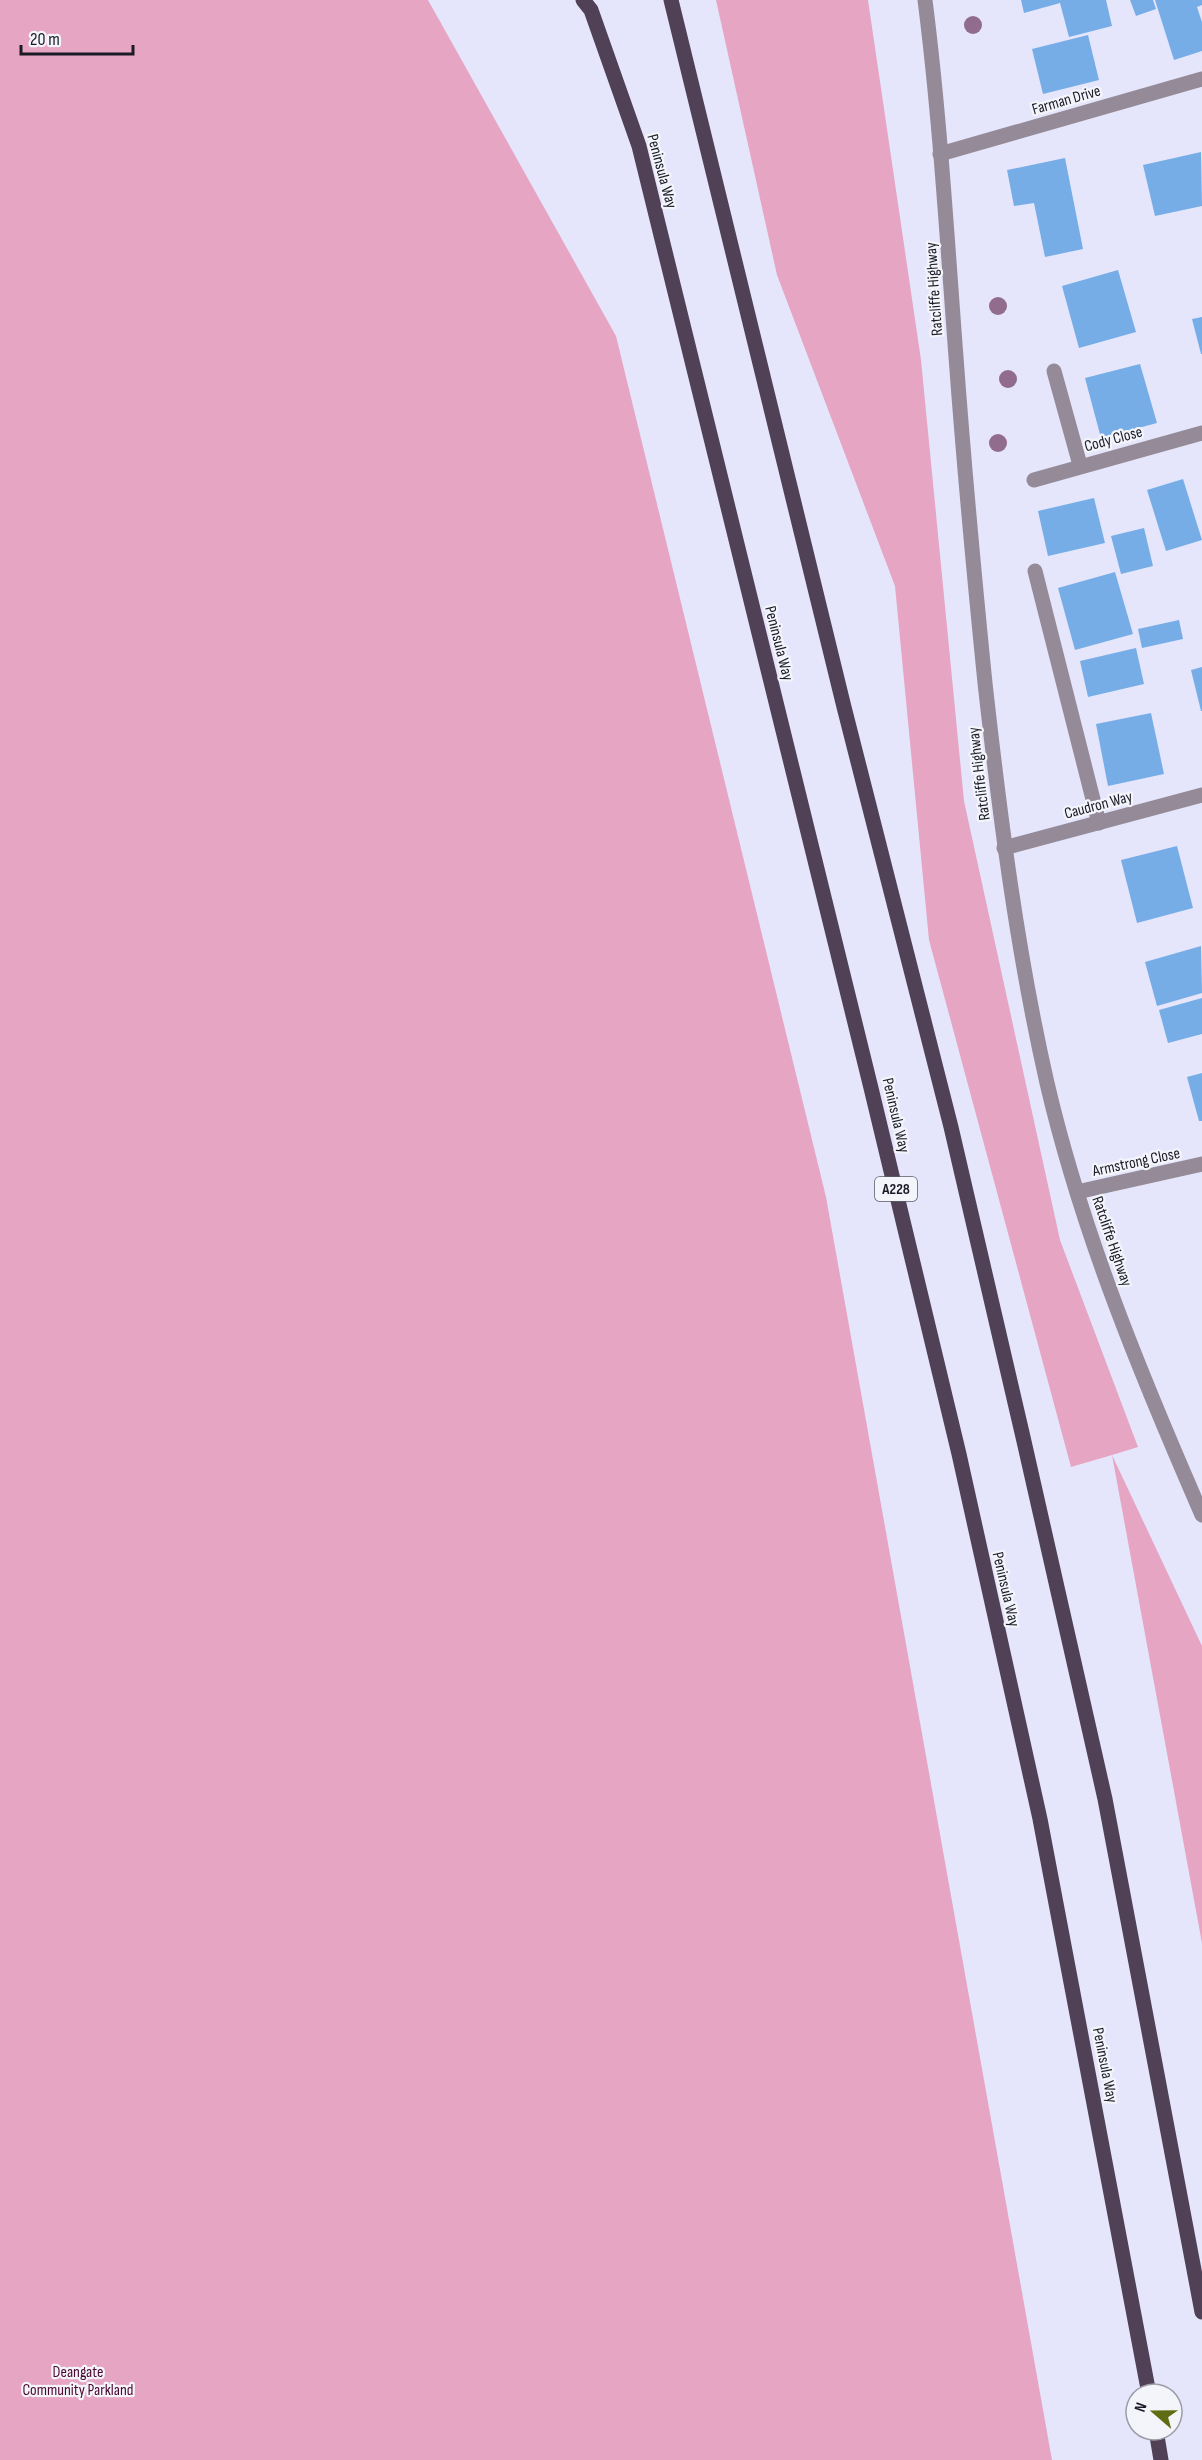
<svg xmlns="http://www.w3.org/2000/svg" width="1202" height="2460" viewBox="0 0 1202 2460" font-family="'Sofia Sans Condensed',sans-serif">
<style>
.green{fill:#e6a5c3}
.building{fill:#76ade7}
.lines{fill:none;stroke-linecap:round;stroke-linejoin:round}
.lane{stroke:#958b98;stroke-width:15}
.street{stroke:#958b98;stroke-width:15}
.primary{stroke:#514157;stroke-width:15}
.tree{fill:#916c8c}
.labels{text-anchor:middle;stroke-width:4.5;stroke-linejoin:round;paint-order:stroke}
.shield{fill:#f4f4fb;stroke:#5c5c67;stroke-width:1.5}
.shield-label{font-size:15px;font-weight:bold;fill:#1b1b27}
.street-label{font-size:16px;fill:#1b1b27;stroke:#f4f4fb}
.park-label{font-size:16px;fill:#4d0831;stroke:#f4f4fb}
</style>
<rect width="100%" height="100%" fill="#e5e6fb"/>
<g class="green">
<polygon points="0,0 428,0 616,336 826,1197 1052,2460 0,2460"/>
<polygon points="716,0 868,0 921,360 964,801 1060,1240 1138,1447 1112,1455 1202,1646 1202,1943 1112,1455 1071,1467 929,940 895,586 777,275"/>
</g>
<g class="building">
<polygon points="1021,0 1106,0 1112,26 1069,37 1060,3 1024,13"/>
<polygon points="1130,0 1153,0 1156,9 1136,16"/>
<polygon points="1155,0 1202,0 1202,5 1197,7 1202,22 1202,51 1174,60"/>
<polygon points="1088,35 1099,80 1043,94 1032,49"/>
<polygon points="1201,152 1202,206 1155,216 1143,165"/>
<polygon points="1065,158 1083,249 1045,257 1034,203 1014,206 1007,170"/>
<polygon points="1118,270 1136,332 1079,348 1062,286"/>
<polygon points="1202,317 1202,354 1201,354 1192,319"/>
<polygon points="1140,364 1157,423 1101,438 1085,378"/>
<polygon points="1183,479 1202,540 1166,551 1147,490"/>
<polygon points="1094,498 1105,543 1048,556 1038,511"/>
<polygon points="1144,528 1153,566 1121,574 1111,536"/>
<polygon points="1115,572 1133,634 1075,650 1058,588"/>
<polygon points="1179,620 1183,639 1142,648 1138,629"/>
<polygon points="1136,648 1144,684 1088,697 1080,661"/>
<polygon points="1202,667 1202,711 1201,711 1191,670"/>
<polygon points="1151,713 1164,774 1108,786 1096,724"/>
<polygon points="1177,846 1193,908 1137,923 1121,860"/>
<polygon points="1201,946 1202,993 1157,1006 1145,962"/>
<polygon points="1202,998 1202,1034 1168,1043 1159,1010"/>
<polygon points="1202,1073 1202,1121 1199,1121 1187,1077"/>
</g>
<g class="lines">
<g class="lane">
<polyline points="1035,571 1099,823"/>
<polyline points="1077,1192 1202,1164"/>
</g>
<g class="street">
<path d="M925,0C940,118 947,238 956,357C964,466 974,574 985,683C1000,817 1017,951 1047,1083C1082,1233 1141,1375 1202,1515"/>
<polyline points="940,154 1202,79"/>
<polyline points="1054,371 1080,465"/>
<polyline points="1034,480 1202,433"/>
<polyline points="1004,848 1202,795"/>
</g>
<g class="primary">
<polyline points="583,0 591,10 639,146 871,1088 959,1454 1040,1819 1149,2394"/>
<polyline points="671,0 844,707 951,1127 1023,1437 1105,1799 1202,2312"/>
<polyline points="1156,2430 1161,2460"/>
</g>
</g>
<g class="tree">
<circle cx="973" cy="25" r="9"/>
<circle cx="998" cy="306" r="9"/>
<circle cx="1008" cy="379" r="9"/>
<circle cx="998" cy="443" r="9"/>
</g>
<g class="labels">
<rect class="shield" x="875" y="1177" width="42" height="24" rx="4.5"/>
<g class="shield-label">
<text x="896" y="1194">A228</text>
</g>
<g class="street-label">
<text transform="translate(1066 99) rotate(-16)" y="6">Farman Drive</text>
<text transform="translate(663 171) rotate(75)" y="6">Peninsula Way</text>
<text transform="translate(933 289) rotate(-94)" y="6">Ratcliffe Highway</text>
<text transform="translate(1113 438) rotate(-15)" y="6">Cody Close</text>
<text transform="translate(780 643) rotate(76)" y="6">Peninsula Way</text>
<text transform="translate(978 774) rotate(-97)" y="6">Ratcliffe Highway</text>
<text transform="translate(1098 804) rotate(-15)" y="6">Caudron Way</text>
<text transform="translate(897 1115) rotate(77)" y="6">Peninsula Way</text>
<text transform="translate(1136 1161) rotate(-12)" y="6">Armstrong Close</text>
<text transform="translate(1113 1241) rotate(71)" y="6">Ratcliffe Highway</text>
<text transform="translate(1007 1589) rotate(77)" y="6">Peninsula Way</text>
<text transform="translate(1106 2065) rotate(79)" y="6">Peninsula Way</text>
</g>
<g class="park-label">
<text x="78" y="2377">Deangate<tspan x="78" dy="18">Community Parkland</tspan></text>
</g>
</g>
<g transform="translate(1154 2412) rotate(290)"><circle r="28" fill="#f4f4fb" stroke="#9d9da6" stroke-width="1.5"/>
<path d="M0-4.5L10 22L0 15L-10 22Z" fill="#5f6c14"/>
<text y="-9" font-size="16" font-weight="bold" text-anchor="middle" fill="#1b1b27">N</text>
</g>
<path d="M21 45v9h112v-9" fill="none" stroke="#1b1b27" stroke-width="3"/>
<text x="30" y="45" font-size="18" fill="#1b1b27" stroke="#f4f4fb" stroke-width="4.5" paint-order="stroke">20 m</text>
</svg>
